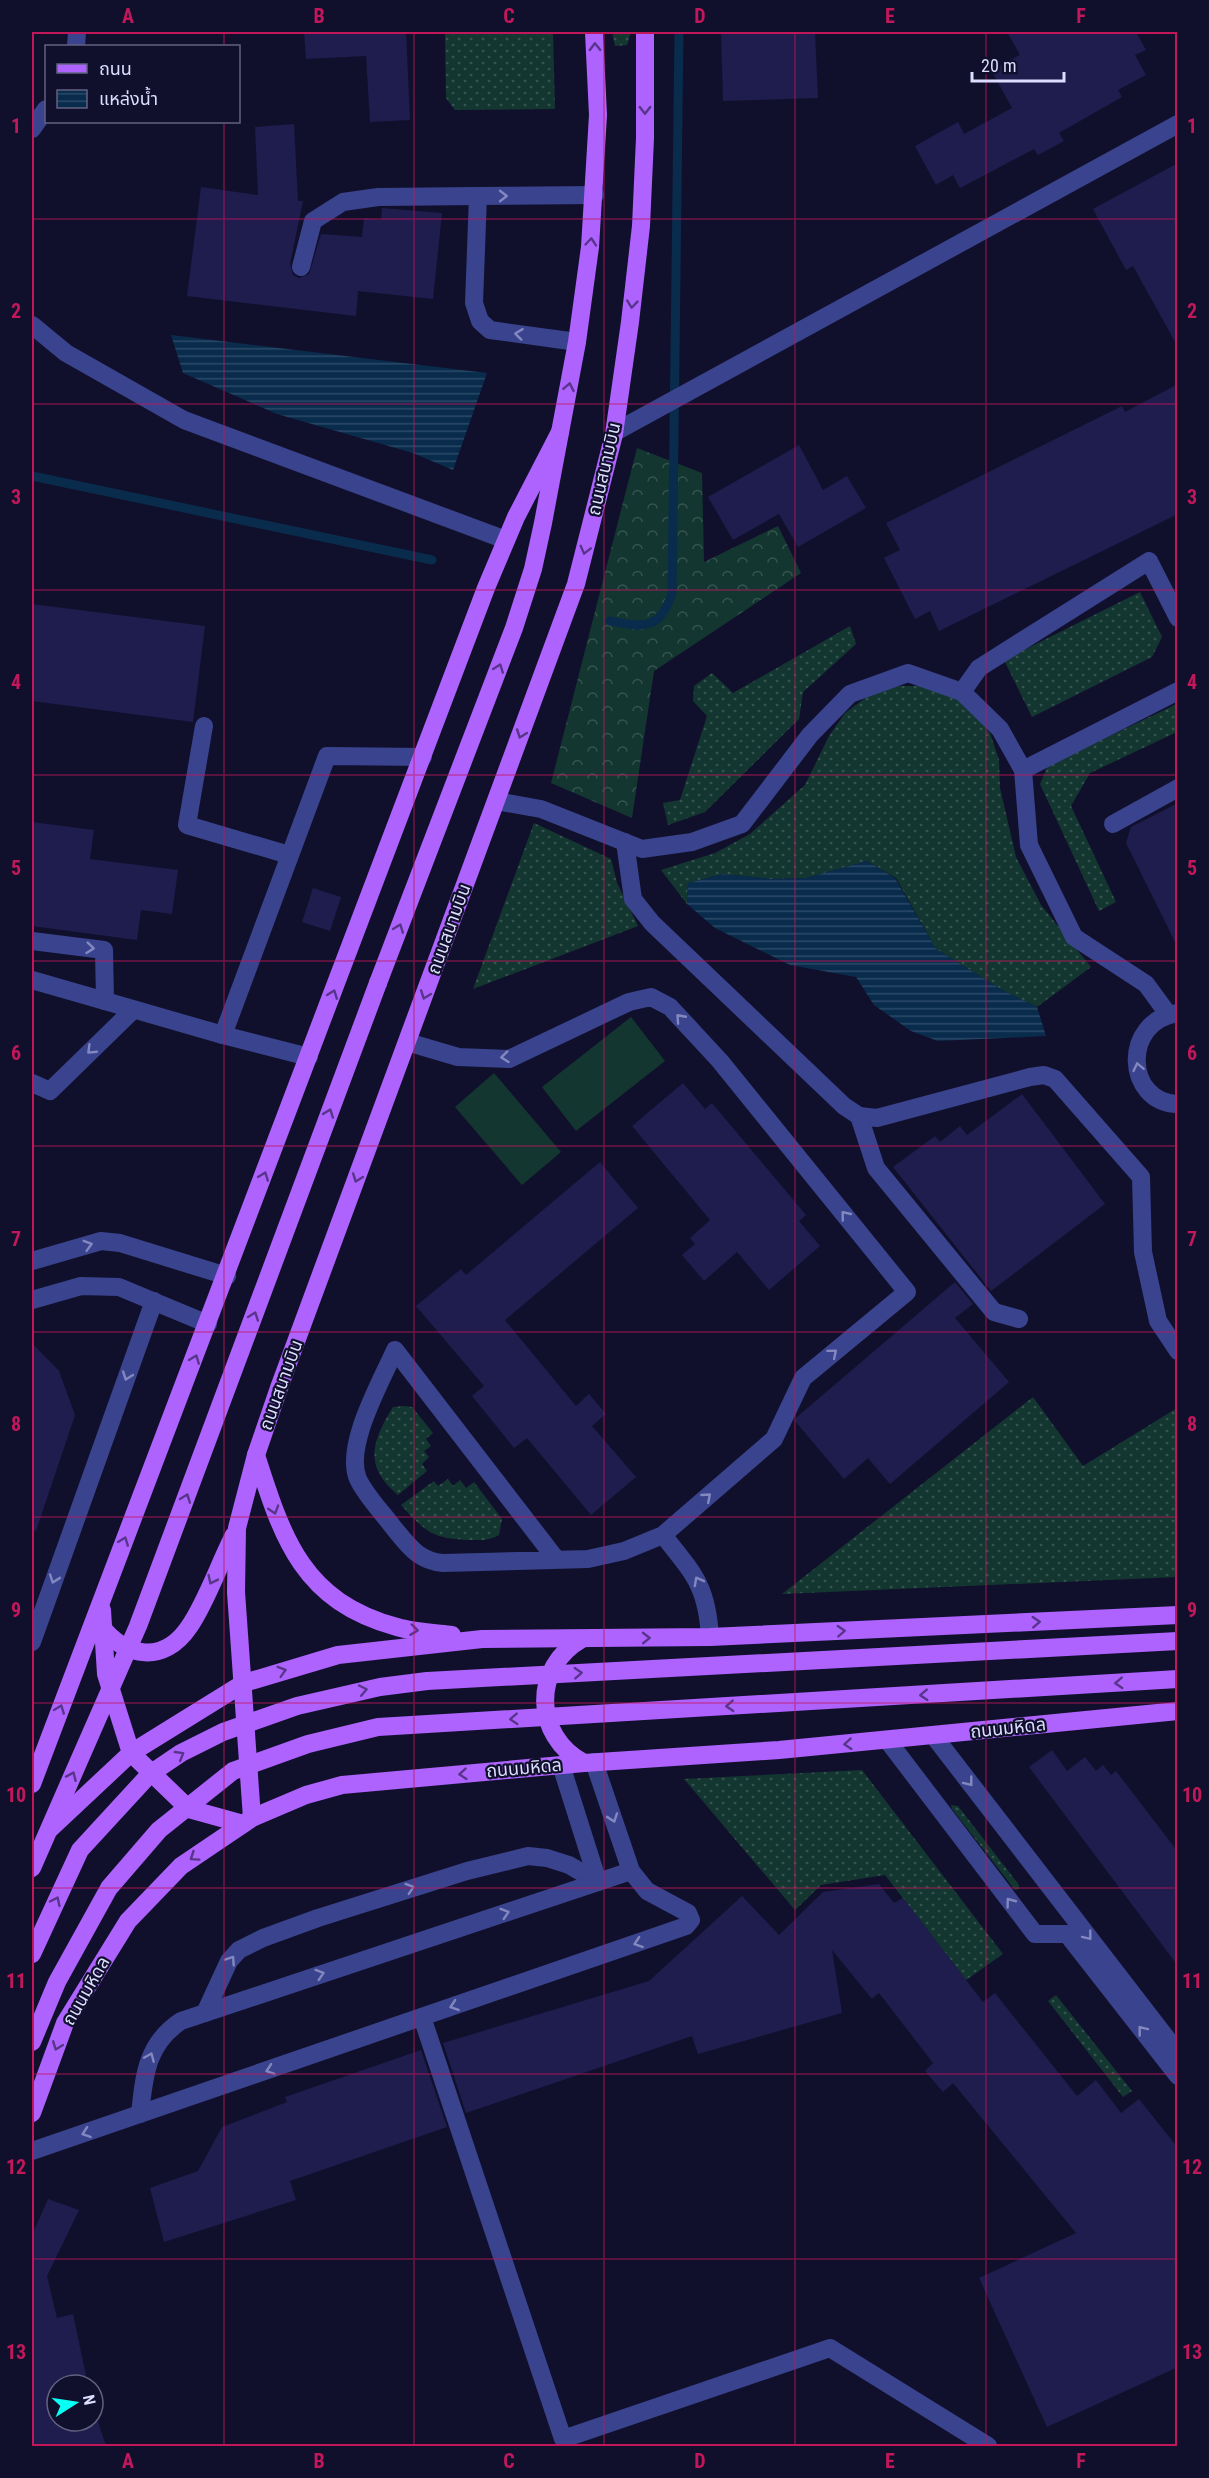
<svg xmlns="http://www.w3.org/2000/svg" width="1209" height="2478" viewBox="0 0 1209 2478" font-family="'Roboto Condensed','Noto Sans Thai',sans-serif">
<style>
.grass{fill:url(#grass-dots)}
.forest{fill:url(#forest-crowns)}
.garden{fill:#133730}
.water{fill:url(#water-rules)}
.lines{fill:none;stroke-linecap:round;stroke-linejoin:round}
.stream{stroke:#092c4d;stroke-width:9}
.building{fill:#1f1c4e}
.minor{stroke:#3a438d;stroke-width:18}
.major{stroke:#ae63ff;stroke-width:18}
.major-bridge{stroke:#ae63ff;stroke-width:18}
.oneway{stroke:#58358b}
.oneway2{stroke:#8388c0}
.grid{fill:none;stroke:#c2185b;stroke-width:1.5;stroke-opacity:0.55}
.labels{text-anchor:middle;stroke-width:4.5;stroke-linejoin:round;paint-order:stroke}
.street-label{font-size:18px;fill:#dcddff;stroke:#11102c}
.neatline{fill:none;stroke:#c2185b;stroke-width:2}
.grid-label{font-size:20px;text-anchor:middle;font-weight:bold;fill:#c2185b}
</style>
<defs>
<pattern id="grass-dots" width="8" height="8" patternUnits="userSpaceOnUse" patternTransform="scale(1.5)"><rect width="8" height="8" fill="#133730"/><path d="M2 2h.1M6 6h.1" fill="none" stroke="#35544f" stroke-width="1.8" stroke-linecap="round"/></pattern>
<pattern id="forest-crowns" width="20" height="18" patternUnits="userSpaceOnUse" patternTransform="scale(1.5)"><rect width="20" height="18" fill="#133730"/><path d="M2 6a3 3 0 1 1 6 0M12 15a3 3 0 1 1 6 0" fill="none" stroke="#35544f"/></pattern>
<pattern id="water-rules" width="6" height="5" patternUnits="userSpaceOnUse" patternTransform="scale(1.5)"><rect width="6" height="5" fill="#092c4d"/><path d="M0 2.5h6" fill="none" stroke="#2c4a68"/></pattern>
</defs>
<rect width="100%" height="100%" fill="#11102c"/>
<g class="grass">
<polygon points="445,32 553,32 555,109 455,110 446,98"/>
<polygon points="612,32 631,32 627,45 615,46"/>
<polygon points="1140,592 1162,637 1152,657 1032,717 1004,660"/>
<polygon points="850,626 856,644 803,692 799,719 705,812 668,825 663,803 680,800 707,716 693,701 694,686 712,673 733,693"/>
<polygon points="895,686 922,686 950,694 973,710 990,733 999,760 1000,788 1016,857 1041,905 1091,967 1037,1007 1004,991 936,949 896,878 867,861 806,878 770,879 723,874 688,883 687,904 661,870 715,853 750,834 805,785 829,736 845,713 868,696"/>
<polygon points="1177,704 1177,732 1090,773 1071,806 1116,902 1099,911 1040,784 1048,765"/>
<polygon points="534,823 611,859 617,883 638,926 473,989"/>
<polygon points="1033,1397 1083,1466 1177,1408 1177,1577 782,1594"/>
<path d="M404,1406L412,1407L433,1433L426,1439L431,1446L424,1451L429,1457L422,1464L427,1471L398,1495C363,1466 372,1441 393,1407Z"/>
<path d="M448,1479L453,1486L460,1480L466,1488L474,1482L502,1519L499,1535C488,1541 481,1540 468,1540C431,1538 426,1532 401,1505L434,1481L438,1486Z"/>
<polygon points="862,1770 1003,1954 966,1980 885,1875 821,1885 795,1910 684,1779"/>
<polygon points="951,1805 958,1806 1019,1885 1019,1889 1015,1890 952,1809"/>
<polygon points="1056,1995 1132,2091 1123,2097 1048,2001"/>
</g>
<polygon class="forest" points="637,448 702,473 704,562 778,526 801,573 654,671 632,818 551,783"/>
<g class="garden">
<polygon points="631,1017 665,1061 576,1131 542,1087"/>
<polygon points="494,1073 561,1152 522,1185 455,1107"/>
</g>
<g class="water">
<polygon points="171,335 487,373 453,470 413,453 277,414 183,373"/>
<polygon points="867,861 895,878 936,949 1004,991 1037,1007 1046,1036 938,1041 911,1031 874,1005 856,977 790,965 715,928 687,904 688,883 723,874 770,879 806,878"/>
</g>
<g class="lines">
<g class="stream">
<polyline points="32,476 432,560"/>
<path d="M610,621C644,627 659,631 672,594L679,32"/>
</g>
</g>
<g class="building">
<polygon points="304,32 406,32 410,120 370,122 366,56 306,59"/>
<polygon points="721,32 815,32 818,98 723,101"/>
<polygon points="1007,32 1136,32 1146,50 1135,55 1146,75 1118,90 1122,97 1059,133 1064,141 1038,155 1034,149 960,188 953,175 936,185 915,146 958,122 964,134 1012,108 991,70 1020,55"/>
<polygon points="294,124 298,201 303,201 290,264 293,275 299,278 309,274 321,234 362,237 364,218 381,220 382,208 442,213 433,299 358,291 356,316 187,296 201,187 258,195 255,127"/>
<polygon points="1178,163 1178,347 1133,266 1126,270 1093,209"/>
<polygon points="1178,384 1178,514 939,631 930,611 915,619 884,558 900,550 886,523 1122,406 1125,412"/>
<polygon points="799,445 823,490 847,476 866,508 798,547 779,514 733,540 708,497"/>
<polygon points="32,604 205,626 193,722 32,701"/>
<polygon points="1178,803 1178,948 1126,843 1131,827"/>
<polygon points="32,822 94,830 90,859 178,870 172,914 141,910 137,940 32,926"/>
<polygon points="313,888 341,897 330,931 302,922"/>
<polygon points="683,1083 705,1109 712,1103 806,1215 799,1221 820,1246 769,1290 737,1252 704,1281 682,1255 695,1244 690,1238 710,1220 632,1126"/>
<polygon points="1022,1094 1105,1204 991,1291 893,1167 935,1136 940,1142 960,1126 967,1135"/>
<polygon points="600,1162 638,1208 505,1320 576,1406 589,1394 606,1414 592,1426 636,1477 591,1515 527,1438 514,1448 472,1396 484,1386 416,1306 461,1269 466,1275"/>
<polygon points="955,1282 973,1304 955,1318 1009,1382 890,1484 868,1458 844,1479 795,1421 797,1417"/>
<polygon points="32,1343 59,1371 75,1415 36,1531 32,1530"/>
<polygon points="1052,1750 1067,1771 1085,1757 1096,1771 1103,1765 1111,1775 1116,1771 1178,1852 1178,1966 1029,1767"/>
<polygon points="879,1884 894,1903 903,1898 983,2002 995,1993 1077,2096 1096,2080 1121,2113 1139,2099 1178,2148 1178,2367 1047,2427 979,2278 1076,2233 953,2083 943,2092 925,2071 933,2063 879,1993 872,1999 832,1950 842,2013 698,2054 692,2036 466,2113 443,2043 649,1981 742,1896 779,1935 823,1892"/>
<polygon points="421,2050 447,2127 290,2181 296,2200 164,2242 150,2188 198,2171 222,2127 287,2102 285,2097"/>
<polygon points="48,2199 79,2210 47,2276 57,2318 73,2314 88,2385 57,2385 57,2421 93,2421 93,2406 106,2446 32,2446 32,2235"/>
</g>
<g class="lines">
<g class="minor">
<polyline points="76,46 77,32"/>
<polyline points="32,129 46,109"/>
<polyline points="301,267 313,221 343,202 378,197 478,196"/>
<polyline points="32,325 66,353 184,420 506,540"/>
<polyline points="577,342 490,330 480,321 474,303 478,196 595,195"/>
<polyline points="615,432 1178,124"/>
<polyline points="962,692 979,668 1149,561 1178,618"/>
<polyline points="204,726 187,825 289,855"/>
<polyline points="1023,770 1178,691"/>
<polyline points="496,801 541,809 642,849 692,842 742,824 810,735 850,694 908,673 962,692 1000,729 1023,770 1029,845 1074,937 1146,984 1168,1014"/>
<polyline points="1113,824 1178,788"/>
<polyline points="625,842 633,899 652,923 844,1106 859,1116 877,1118 1030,1077 1044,1075 1055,1079 1141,1177 1143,1252 1158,1321 1178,1351"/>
<polyline points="32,941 104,950 105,1001"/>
<polyline points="32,980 223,1035"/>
<path d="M1178,1013C1121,1021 1125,1103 1178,1104"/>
<path d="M407,1042L458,1057L509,1059L629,1002L651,997L670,1007L720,1061L907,1292L803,1378L774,1439L663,1535L624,1551L588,1559L443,1563C418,1561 408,1545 393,1527C382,1512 366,1496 358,1479C344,1446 381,1382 395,1350L556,1559"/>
<polyline points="309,1057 223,1035 327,756 423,757"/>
<polyline points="32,1083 50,1091 133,1010"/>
<polyline points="859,1116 876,1168 994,1312 1019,1319"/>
<polyline points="32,1261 101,1241 120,1243 227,1276"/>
<polyline points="32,1300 81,1286 119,1287 208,1324"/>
<path d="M663,1535C694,1574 707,1586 710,1637"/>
<polyline points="32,1642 154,1301"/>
<polyline points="933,1735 1178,2053"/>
<polyline points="888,1741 1035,1934 1067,1934 1178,2076"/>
<polyline points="561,1765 598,1882"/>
<polyline points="205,2013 229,1961 239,1950 263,1938 318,1918 467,1871 528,1856 547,1858 569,1865 598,1882"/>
<polyline points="422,2017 563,2439 830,2348 988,2446"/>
<path d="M140,2114C144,2077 146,2044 181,2021L631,1871"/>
<polyline points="32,2151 686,1926 691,1920 688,1913 647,1891 631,1871 594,1762"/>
</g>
<g class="major">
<polyline points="378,983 514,628 533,569 543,523 577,342 590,247 598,115 594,32"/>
<path d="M256,1455C283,1539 302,1601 397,1627C414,1632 434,1633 452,1635"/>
<polyline points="102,1610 106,1674 131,1753 189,1809 243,1824"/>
<path d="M101,1626C126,1658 164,1664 189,1627C206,1603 220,1562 234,1535"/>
<path d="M582,1639C532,1667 533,1736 584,1763"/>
<polyline points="32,1784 486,588 516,517 560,432"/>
<polyline points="252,1818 236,1592 237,1528 256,1455 280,1385 576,584 614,434 630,322 641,226 645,138 645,32"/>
<polyline points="50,1829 131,1753 244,1683 338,1655 482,1639 710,1637 1178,1615"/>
<polyline points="32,2113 65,2023 128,1921 181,1866 252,1818 306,1795 342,1785 584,1763 779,1750 1178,1711"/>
</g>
<g class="major-bridge">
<polyline points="32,1868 138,1626 378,983"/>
<polyline points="32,1954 80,1850 150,1774 181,1753 223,1732 297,1706 380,1687 427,1681 1178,1641"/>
<polyline points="32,2042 57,1982 109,1888 159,1830 233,1771 308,1744 378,1727 1178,1679"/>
</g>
</g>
<defs><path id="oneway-chevron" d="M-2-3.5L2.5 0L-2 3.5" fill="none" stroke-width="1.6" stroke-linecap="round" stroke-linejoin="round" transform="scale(1.5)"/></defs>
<g class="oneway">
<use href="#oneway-chevron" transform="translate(595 47) rotate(-91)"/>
<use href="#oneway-chevron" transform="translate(645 110) rotate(90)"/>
<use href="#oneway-chevron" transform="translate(591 242) rotate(-85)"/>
<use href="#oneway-chevron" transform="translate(632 304) rotate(96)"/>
<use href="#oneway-chevron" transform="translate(569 387) rotate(-79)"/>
<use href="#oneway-chevron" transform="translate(585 550) rotate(104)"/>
<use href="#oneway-chevron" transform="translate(499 668) rotate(-69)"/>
<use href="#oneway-chevron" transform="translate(521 734) rotate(110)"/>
<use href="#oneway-chevron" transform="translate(399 928) rotate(-69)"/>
<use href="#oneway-chevron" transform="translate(333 994) rotate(-69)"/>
<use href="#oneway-chevron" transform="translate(425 995) rotate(110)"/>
<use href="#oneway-chevron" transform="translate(329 1113) rotate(-70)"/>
<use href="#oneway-chevron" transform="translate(264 1176) rotate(-69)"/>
<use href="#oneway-chevron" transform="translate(357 1178) rotate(110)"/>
<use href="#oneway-chevron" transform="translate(254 1316) rotate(-70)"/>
<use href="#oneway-chevron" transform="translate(195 1359) rotate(-69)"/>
<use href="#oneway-chevron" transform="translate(186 1498) rotate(-70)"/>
<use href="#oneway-chevron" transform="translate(274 1510) rotate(73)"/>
<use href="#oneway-chevron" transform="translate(124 1541) rotate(-69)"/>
<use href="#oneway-chevron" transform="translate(212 1580) rotate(116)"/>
<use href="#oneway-chevron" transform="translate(1036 1622) rotate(-3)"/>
<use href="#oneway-chevron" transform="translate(414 1630) rotate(7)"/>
<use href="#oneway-chevron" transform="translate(841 1631) rotate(-3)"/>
<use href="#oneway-chevron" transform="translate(646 1638) rotate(-1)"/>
<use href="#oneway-chevron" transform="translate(282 1671) rotate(-17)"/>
<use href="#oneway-chevron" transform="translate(578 1673) rotate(-3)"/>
<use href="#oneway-chevron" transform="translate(1119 1683) rotate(177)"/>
<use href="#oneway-chevron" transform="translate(363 1690) rotate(-12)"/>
<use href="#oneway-chevron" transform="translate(924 1695) rotate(177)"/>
<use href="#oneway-chevron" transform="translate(730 1706) rotate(177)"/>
<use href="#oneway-chevron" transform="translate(60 1709) rotate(-69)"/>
<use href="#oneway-chevron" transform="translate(514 1719) rotate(177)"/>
<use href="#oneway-chevron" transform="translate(848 1744) rotate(175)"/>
<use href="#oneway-chevron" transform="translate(180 1755) rotate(-31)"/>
<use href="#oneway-chevron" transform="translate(463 1774) rotate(175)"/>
<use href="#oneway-chevron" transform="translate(72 1776) rotate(-66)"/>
<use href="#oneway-chevron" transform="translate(194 1857) rotate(146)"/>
<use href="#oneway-chevron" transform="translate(56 1901) rotate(-65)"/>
<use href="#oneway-chevron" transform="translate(57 2046) rotate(111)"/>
</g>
<g class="oneway2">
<use href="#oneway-chevron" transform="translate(503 196)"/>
<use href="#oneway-chevron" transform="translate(519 334) rotate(-173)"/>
<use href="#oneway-chevron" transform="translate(90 948) rotate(6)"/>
<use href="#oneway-chevron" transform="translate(680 1018) rotate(-132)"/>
<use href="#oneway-chevron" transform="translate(91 1050) rotate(136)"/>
<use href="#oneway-chevron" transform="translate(505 1057) rotate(174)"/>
<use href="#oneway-chevron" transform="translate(1138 1067) rotate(-102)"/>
<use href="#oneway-chevron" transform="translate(845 1215) rotate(-129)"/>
<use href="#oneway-chevron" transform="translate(88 1245) rotate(-16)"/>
<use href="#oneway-chevron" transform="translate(833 1353) rotate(-40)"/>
<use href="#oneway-chevron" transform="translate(127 1376) rotate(110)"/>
<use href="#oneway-chevron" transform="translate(707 1497) rotate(-41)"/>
<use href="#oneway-chevron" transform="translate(54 1579) rotate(109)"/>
<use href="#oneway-chevron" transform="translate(698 1581) rotate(-118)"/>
<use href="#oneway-chevron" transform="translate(969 1782) rotate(52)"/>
<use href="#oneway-chevron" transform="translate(613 1818) rotate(71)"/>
<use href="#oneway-chevron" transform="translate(410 1888) rotate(-18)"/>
<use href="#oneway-chevron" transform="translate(1010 1902) rotate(-127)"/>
<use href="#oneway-chevron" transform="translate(505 1913) rotate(-18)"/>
<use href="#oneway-chevron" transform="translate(1088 1936) rotate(52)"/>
<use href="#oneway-chevron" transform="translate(638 1943) rotate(161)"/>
<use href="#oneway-chevron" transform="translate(231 1960) rotate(-56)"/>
<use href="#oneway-chevron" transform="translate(320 1974) rotate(-18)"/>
<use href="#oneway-chevron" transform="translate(454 2006) rotate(161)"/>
<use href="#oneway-chevron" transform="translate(1142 2030) rotate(-128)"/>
<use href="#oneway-chevron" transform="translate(150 2057) rotate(-67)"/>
<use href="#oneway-chevron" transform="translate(270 2070) rotate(161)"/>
<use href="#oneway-chevron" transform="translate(86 2133) rotate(161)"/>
</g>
<path class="grid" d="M224,32V46M414,32V2446M604,32V2446M795,32V2446M986,32V2446M224,122V2446M32,219H1178M32,404H1178M32,590H1178M32,775H1178M32,961H1178M32,1146H1178M32,1332H1178M32,1517H1178M32,1703H1178M32,1888H1178M32,2074H1178M32,2259H1178"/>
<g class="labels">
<g class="street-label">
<text transform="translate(604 469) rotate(-77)" y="6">ถนนสนามบิน</text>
<text transform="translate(449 929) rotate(-70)" y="6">ถนนสนามบิน</text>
<text transform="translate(281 1385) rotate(-70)" y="6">ถนนสนามบิน</text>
<text transform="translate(1008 1728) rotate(-6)" y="6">ถนนมหิดล</text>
<text transform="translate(524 1768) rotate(-5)" y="6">ถนนมหิดล</text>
<text transform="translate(86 1991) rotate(-60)" y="6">ถนนมหิดล</text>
</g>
</g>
<rect width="1209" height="2478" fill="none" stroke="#11102c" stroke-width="66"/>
<rect x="45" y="45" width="195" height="78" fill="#11102c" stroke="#626280" stroke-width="1.5"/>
<rect x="57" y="64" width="30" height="9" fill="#ae63ff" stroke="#626280" stroke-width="1.5"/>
<text x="99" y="75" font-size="18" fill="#dcddff">ถนน</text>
<rect x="57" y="90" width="30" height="18" fill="url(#water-rules)" stroke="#626280" stroke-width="1.5"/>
<text x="99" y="105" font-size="18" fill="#dcddff">แหล่งน้ำ</text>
<g transform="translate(75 2403) rotate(78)"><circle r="28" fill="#11102c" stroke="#626280" stroke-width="1.5"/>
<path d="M0-4.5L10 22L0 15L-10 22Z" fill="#08fff4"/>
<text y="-9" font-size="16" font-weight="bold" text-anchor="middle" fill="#dcddff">N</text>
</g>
<path d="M972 72v9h92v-9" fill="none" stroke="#dcddff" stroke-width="3"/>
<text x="981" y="72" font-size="18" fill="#dcddff" stroke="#11102c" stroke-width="4.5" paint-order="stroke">20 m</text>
<rect x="33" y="33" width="1143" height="2412" class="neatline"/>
<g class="grid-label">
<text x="128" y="23">A</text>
<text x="319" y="23">B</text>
<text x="509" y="23">C</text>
<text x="700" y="23">D</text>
<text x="890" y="23">E</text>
<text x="1081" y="23">F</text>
<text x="16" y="133">1</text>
<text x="1192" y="133">1</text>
<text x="16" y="318">2</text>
<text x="1192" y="318">2</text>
<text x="16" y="504">3</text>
<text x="1192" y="504">3</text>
<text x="16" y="689">4</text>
<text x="1192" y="689">4</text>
<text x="16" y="875">5</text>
<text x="1192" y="875">5</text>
<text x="16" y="1060">6</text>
<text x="1192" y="1060">6</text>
<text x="16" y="1246">7</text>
<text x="1192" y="1246">7</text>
<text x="16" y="1431">8</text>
<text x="1192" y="1431">8</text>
<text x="16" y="1617">9</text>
<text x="1192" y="1617">9</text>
<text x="16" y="1802">10</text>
<text x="1192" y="1802">10</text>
<text x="16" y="1988">11</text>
<text x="1192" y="1988">11</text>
<text x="16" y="2174">12</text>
<text x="1192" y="2174">12</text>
<text x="16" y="2359">13</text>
<text x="1192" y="2359">13</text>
<text x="128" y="2468">A</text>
<text x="319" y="2468">B</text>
<text x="509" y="2468">C</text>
<text x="700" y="2468">D</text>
<text x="890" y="2468">E</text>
<text x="1081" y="2468">F</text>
</g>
</svg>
